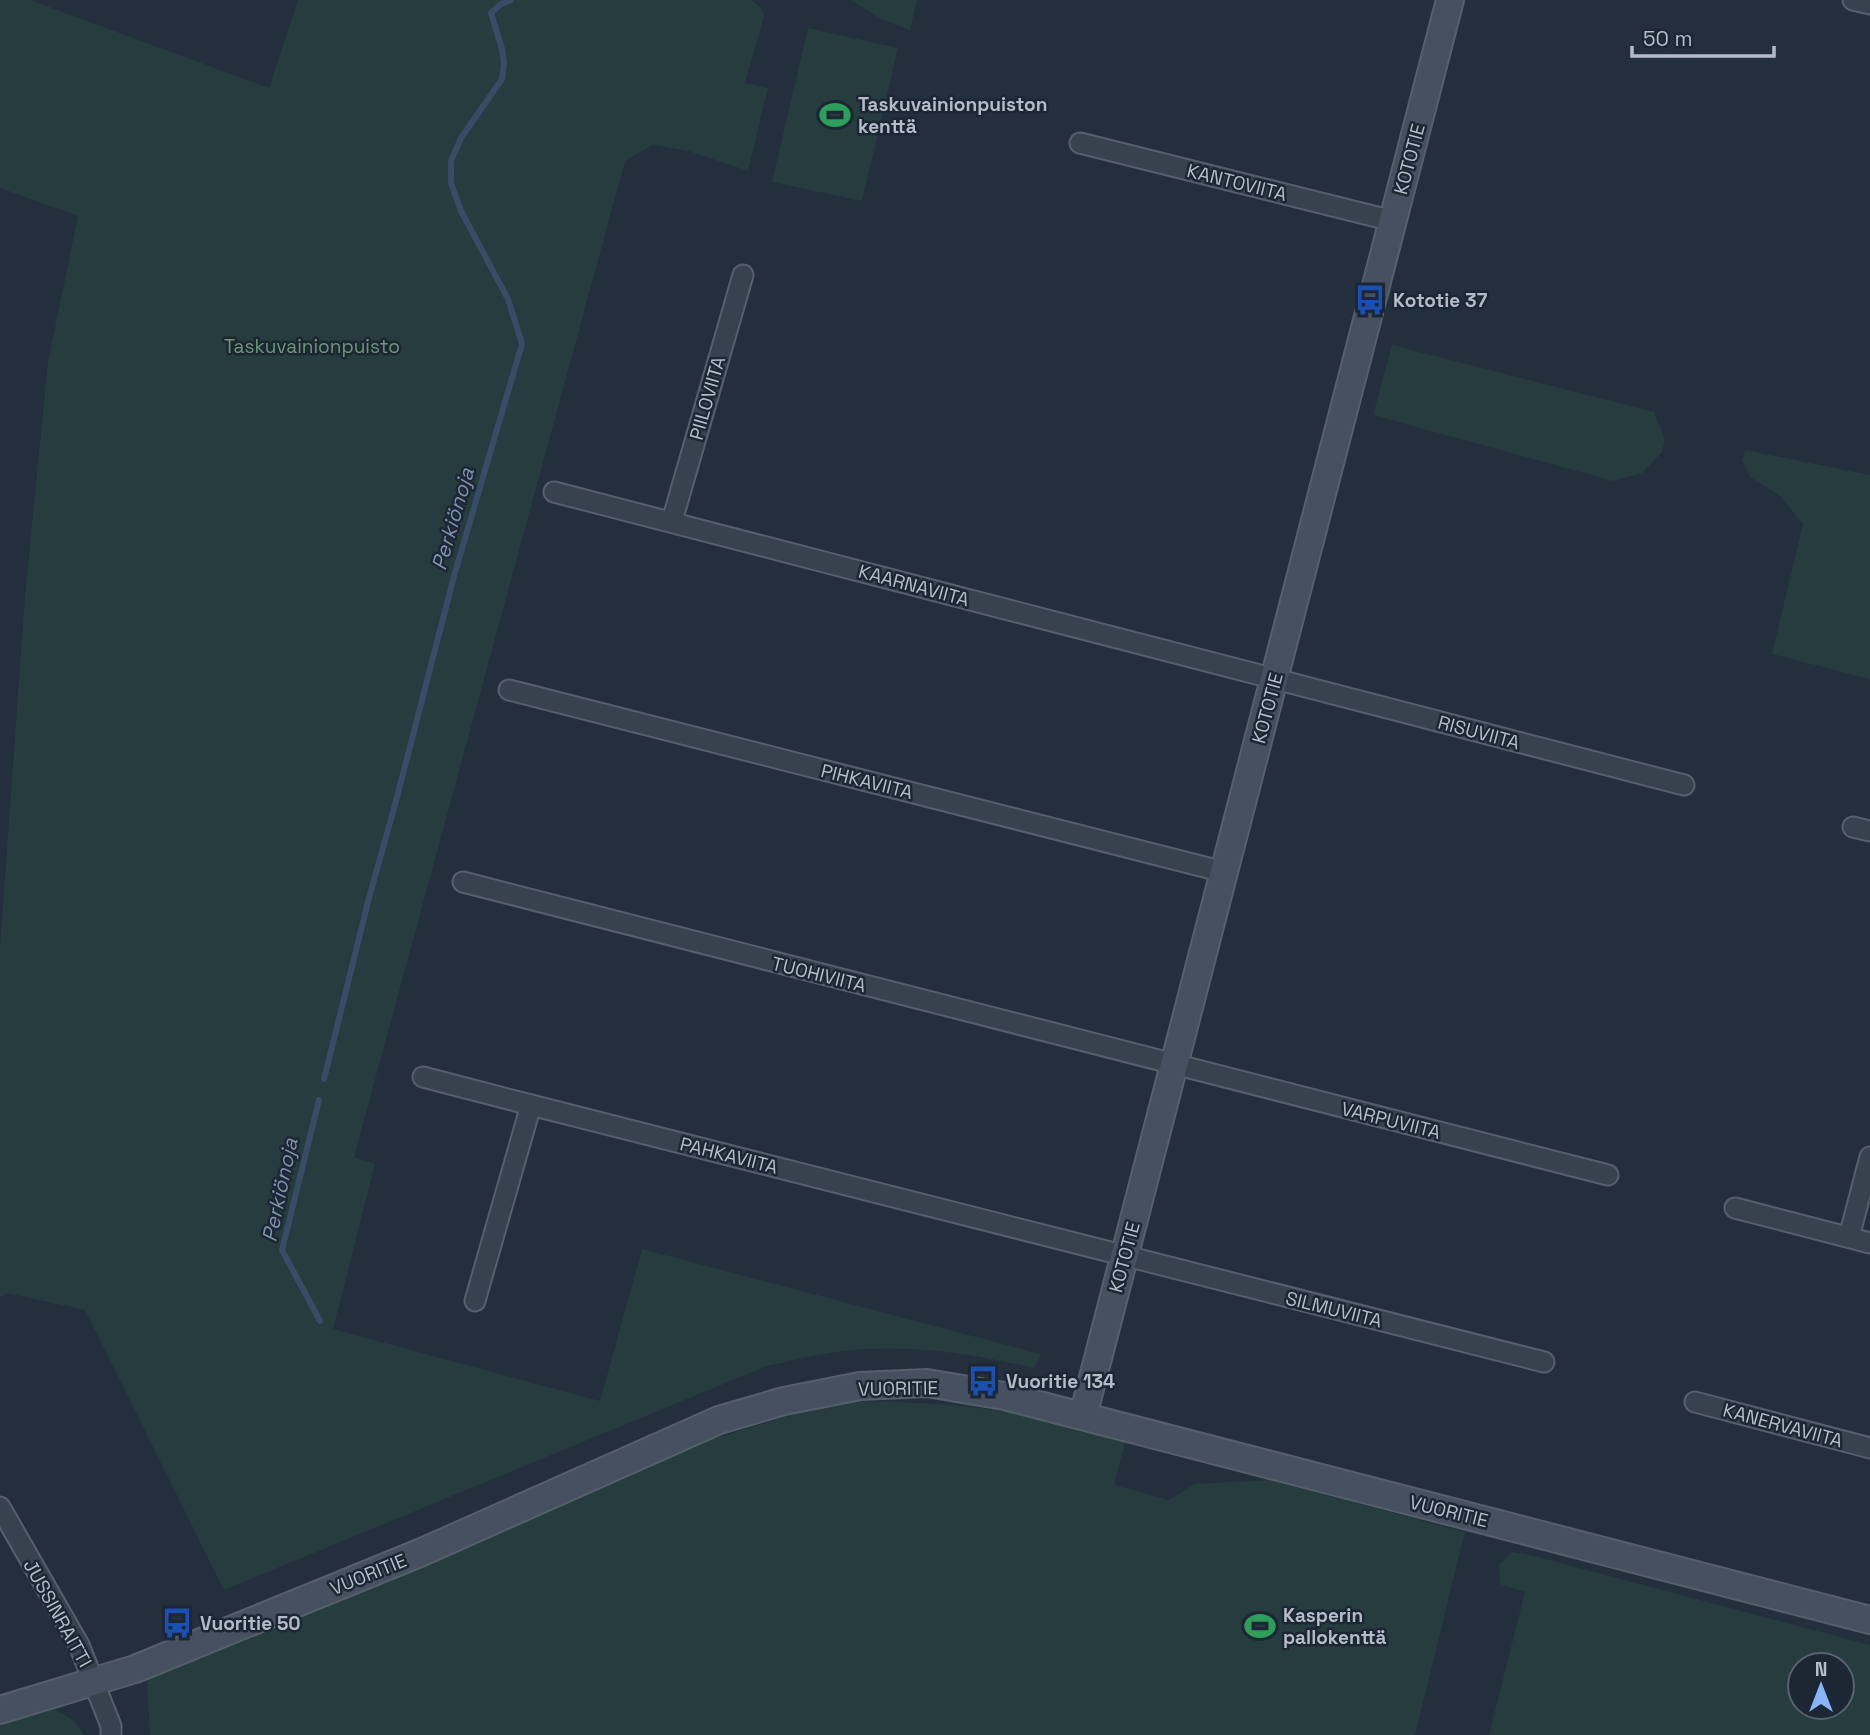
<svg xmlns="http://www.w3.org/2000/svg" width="1870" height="1735" viewBox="0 0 1870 1735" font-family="'Space Grotesk',sans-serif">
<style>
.green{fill:#263c3f;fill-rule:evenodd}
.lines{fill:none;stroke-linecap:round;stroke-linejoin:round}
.stream{stroke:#394c67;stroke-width:6}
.street-casing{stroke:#565f6c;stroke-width:23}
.secondary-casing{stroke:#565f6c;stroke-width:30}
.street{stroke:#38414e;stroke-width:19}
.secondary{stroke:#465061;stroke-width:26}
.labels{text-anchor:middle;stroke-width:5;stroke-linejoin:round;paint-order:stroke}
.poi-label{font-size:19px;font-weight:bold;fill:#b4bcc9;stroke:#1d2633;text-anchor:start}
.street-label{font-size:19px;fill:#b4bcc9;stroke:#1d2633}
.park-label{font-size:19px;fill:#6b9a76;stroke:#1d2633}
.water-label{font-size:21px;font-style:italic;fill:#7c92b1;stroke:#1d2633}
</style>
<rect width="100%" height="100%" fill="#242f3e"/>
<g class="green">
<path d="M0,0H30L269,88L298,0H752L761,8L764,17L745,83L768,88L748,171L689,151L652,145L625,161L354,1157L375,1164L333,1329L600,1401L642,1249L1041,1354L1034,1368C969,1353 902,1343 836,1352C813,1355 790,1361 767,1366L224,1590L85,1310L7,1293L0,1297V948L25,596L48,362L78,216L0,188Z"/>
<polygon points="851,0 917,0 910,30 881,19"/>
<polygon points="808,28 898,48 862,201 772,182"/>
<polygon points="1392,345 1654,412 1665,439 1662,452 1642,473 1613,481 1373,415"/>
<polygon points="1745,450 1870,475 1870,679 1772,654 1803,524 1779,495 1750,477 1742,460"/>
<path d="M854,1401C901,1402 948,1403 994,1410C1039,1416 1082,1429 1125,1442L1114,1485L1169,1500L1195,1484L1269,1480L1465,1532L1415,1735H150L147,1681L152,1674L395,1577L691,1446L791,1415Z"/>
<path d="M1512,1552L1534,1556L1870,1645V1735H1489L1525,1592L1500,1584L1499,1565ZM1800,1665H1842V1707H1800Z"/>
<path d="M51,1708C66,1715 76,1720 84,1735H0V1723Z"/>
</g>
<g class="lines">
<g class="stream">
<polyline points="324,1079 369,898 396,801 454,576 522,344 508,299 461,211 451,183 451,161 461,138 502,79 504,63 502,49 491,13 501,4 511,0"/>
<polyline points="319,1100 282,1250 320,1321"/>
</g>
<g class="street-casing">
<g id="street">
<polyline points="1853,0 1870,4"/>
<polyline points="1080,143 1393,221"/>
<polyline points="554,492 1684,785"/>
<polyline points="672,521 743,275"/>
<polyline points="509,690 1224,872"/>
<polyline points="1853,827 1870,831"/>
<polyline points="463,882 1608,1175"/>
<polyline points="423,1077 531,1105"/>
<polyline points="1735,1208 1870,1243"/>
<polyline points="1849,1237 1870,1157"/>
<polyline points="475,1301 531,1105 1544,1362"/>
<polyline points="1695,1402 1870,1448"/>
<polyline points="0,1507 79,1645 111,1726 111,1735"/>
</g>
</g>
<g class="secondary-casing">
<g id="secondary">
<polyline points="1083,1416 1450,0"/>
<polyline points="0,1710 135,1669 422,1552 719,1420 784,1401 860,1386 927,1383 1004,1396 1870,1620"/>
</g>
</g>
<use href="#street" class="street"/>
<use href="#secondary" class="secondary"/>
</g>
<defs>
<g id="stadium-bare" transform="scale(2.415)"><path d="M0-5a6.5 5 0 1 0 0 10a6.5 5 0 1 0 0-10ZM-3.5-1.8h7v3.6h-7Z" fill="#2e9e5b" stroke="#1d2633" stroke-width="2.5" paint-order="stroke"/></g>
<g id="bus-bare" transform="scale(2.415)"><path d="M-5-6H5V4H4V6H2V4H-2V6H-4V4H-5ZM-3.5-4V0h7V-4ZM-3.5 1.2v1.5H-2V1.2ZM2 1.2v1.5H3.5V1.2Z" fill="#1a4fb4" stroke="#1d2633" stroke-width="2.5" paint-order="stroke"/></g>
</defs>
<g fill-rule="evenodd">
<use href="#stadium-bare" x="835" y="115"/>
<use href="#bus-bare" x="1370" y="300"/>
<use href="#bus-bare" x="983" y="1381"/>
<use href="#bus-bare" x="177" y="1623"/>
<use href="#stadium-bare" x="1260" y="1626"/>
</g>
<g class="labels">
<g class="poi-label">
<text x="858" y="111">Taskuvainionpuiston<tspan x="858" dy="22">kenttä</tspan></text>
<text x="1393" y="307">Kototie 37</text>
<text x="1006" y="1388">Vuoritie 134</text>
<text x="1283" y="1622">Kasperin<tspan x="1283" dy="22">pallokenttä</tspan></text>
<text x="200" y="1630">Vuoritie 50</text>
</g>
<g class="street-label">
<text transform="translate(1409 159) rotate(-75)" y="7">KOTOTIE</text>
<text transform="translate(1237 182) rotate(14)" y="7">KANTOVIITA</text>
<text transform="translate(707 398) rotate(-74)" y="7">PIILOVIITA</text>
<text transform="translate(914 585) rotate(15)" y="7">KAARNAVIITA</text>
<text transform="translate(1267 708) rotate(-75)" y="7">KOTOTIE</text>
<text transform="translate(1479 732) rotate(15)" y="7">RISUVIITA</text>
<text transform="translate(867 781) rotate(14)" y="7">PIHKAVIITA</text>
<text transform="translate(819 974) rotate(14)" y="7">TUOHIVIITA</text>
<text transform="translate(1391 1120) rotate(14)" y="7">VARPUVIITA</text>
<text transform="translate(729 1155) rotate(14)" y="7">PAHKAVIITA</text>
<text transform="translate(1124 1257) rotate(-75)" y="7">KOTOTIE</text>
<text transform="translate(1334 1309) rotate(14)" y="7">SILMUVIITA</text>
<text transform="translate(898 1388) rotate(-1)" y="7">VUORITIE</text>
<text transform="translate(1783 1425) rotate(15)" y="7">KANERVAVIITA</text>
<text transform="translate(1449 1511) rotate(14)" y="7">VUORITIE</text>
<text transform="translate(368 1574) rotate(-22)" y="7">VUORITIE</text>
<text transform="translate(58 1613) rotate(61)" y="7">JUSSINRAITTI</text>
</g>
<g class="park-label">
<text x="312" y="353">Taskuvainionpuisto</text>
</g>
<g class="water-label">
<text transform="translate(453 519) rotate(-74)" y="7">Perkiönoja</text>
<text transform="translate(280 1190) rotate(-78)" y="7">Perkiönoja</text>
</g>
</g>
<g transform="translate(1821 1686)"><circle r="33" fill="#1d2633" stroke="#59626f" stroke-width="2"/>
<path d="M0-5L12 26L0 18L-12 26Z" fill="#8ab4f8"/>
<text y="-10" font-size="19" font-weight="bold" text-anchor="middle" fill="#b4bcc9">N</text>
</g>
<path d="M1632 46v10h142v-10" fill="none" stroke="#b4bcc9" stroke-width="3.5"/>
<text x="1643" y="46" font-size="21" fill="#b4bcc9" stroke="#1d2633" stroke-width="5" paint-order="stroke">50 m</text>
</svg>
